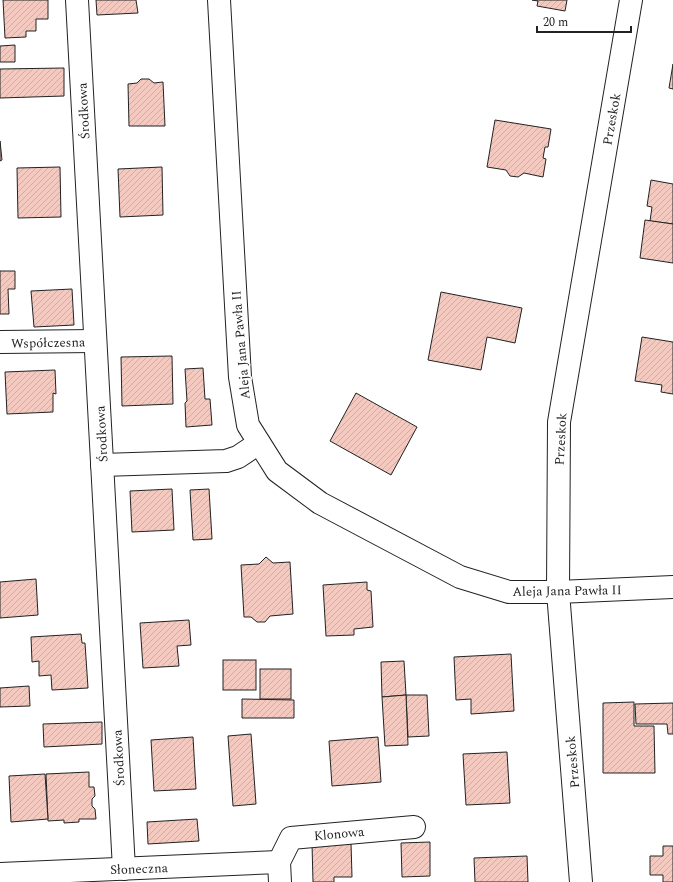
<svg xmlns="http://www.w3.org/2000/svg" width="673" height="882" viewBox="0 0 673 882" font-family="Spectral,serif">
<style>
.building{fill:url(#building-hatch);stroke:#222}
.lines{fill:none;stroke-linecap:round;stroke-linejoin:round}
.minor-casing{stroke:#222;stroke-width:24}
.minor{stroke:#fff;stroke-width:22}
.labels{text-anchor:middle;stroke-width:3;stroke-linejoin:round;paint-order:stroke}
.street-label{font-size:13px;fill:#222;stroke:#fff}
</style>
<defs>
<pattern id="building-hatch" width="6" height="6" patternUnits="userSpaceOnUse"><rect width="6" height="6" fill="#f3c9c0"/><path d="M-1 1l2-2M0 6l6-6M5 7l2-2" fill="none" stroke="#d0aca5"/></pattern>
</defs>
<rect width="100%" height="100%" fill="#fff"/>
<g class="building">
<polygon points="3,0 48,0 48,19 36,19 36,31 26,31 26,37 5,38"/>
<polygon points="96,0 136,0 138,13 97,15"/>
<polygon points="532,0 567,0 565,11 537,6 538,1"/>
<polygon points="15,45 15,62 0,62 0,46"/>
<polygon points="673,64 673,89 669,88"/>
<polygon points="64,68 64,96 0,98 0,69"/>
<polygon points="141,79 149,79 154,83 163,82 165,126 129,126 128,84 137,83"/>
<polygon points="495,120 551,129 548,147 545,147 543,158 546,159 543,177 524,173 518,177 510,176 506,170 487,167"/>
<polygon points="0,141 2,160 0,161"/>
<polygon points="60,167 61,217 18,218 17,168"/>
<polygon points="162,167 163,215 120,217 118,169"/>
<polygon points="651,180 673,184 673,224 650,221 652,207 647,206"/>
<polygon points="645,220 673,224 673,263 640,258"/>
<polygon points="0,271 15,271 15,289 8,289 9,314 0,314"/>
<polygon points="72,289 74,325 34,327 31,291"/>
<polygon points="441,292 522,308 515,343 487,337 481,370 428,360"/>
<polygon points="642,337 673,342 673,394 661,392 662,385 635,381"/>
<polygon points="172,356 173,404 122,406 121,357"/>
<polygon points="203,368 205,399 210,399 212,425 186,427 185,403 187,401 185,369"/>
<polygon points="55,370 56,394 53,393 53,412 7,414 5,372"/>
<polygon points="356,393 417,427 391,475 330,441"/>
<polygon points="172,489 174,530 132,532 130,491"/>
<polygon points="209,489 212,539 193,540 190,490"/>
<polygon points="266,557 273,563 290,562 293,614 270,616 265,622 257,622 251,617 244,617 241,565 259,564"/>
<polygon points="36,579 38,615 0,618 0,582"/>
<polygon points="367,582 367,590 371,591 373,627 354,629 354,635 326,636 323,585"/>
<polygon points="189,620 191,645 177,646 179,666 143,668 140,623"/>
<polygon points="81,634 82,643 85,643 88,688 52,690 51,675 39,676 39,661 32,662 31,637"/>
<polygon points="511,654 514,711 471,714 471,699 456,700 454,657"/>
<rect x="223" y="660" width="33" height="30"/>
<polygon points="404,661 406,695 382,697 381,662"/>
<rect x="260" y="669" width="31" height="30"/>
<polygon points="29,686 30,706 0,707 0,688"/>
<polygon points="406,695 427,695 429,736 408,737"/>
<polygon points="406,695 408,745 385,746 382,697"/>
<polygon points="242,699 294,700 294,718 242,718"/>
<polygon points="634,702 634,726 654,726 655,773 603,773 603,703"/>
<polygon points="673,703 673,734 668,734 667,724 636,724 635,704"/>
<polygon points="102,722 102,744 44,747 43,724"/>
<polygon points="251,734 256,804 233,806 228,736"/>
<polygon points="193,737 196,789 154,791 151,740"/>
<polygon points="378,737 381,782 332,786 329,741"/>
<polygon points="507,752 510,803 466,805 463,754"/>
<polygon points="89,772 89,787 94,787 95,796 92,799 92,806 95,809 96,819 79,819 79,822 64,823 64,820 48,821 46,774"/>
<polygon points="45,774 48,819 11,822 9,776"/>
<polygon points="197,819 199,841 148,844 147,822"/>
<polygon points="430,842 430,876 402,877 401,843"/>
<polygon points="351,843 352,877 334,877 334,882 313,882 312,844"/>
<polygon points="663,846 673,846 673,882 663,882 663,875 650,875 650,856 663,856"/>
<polygon points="527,856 528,882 475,882 474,858"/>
</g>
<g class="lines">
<g class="minor-casing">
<g id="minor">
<polyline points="77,0 124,869"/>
<polyline points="219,0 240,377 248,425 277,471 320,503 460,577 509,592 558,592 673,587"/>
<polyline points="0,342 95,341"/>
<polyline points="102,465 226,461 238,457 259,443"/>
<polyline points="0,874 279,862"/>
<polyline points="280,882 279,862 291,838 414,827"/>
<polyline points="581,882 558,592 559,422 631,0"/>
</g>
</g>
<use href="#minor" class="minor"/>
</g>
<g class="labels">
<g class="street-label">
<text transform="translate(83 111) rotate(-93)" y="5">Środkowa</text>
<text transform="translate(611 119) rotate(-80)" y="5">Przeskok</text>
<text transform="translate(48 342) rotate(-1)" y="5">Współczesna</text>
<text transform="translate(240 345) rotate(-95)" y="5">Aleja Jana Pawła II</text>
<text transform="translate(101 434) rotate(-93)" y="5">Środkowa</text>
<text transform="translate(560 439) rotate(-87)" y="5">Przeskok</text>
<text transform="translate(567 590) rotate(-1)" y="5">Aleja Jana Pawła II</text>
<text transform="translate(118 758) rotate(-93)" y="5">Środkowa</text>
<text transform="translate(572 762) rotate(-95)" y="5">Przeskok</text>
<text transform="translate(339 833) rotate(-5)" y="5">Klonowa</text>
<text transform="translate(139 868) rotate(-2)" y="5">Słoneczna</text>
</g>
</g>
<path d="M537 26v6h94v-6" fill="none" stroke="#222222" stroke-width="2"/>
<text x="543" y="26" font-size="12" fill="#222222" stroke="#ffffff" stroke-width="3" paint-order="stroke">20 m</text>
</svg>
